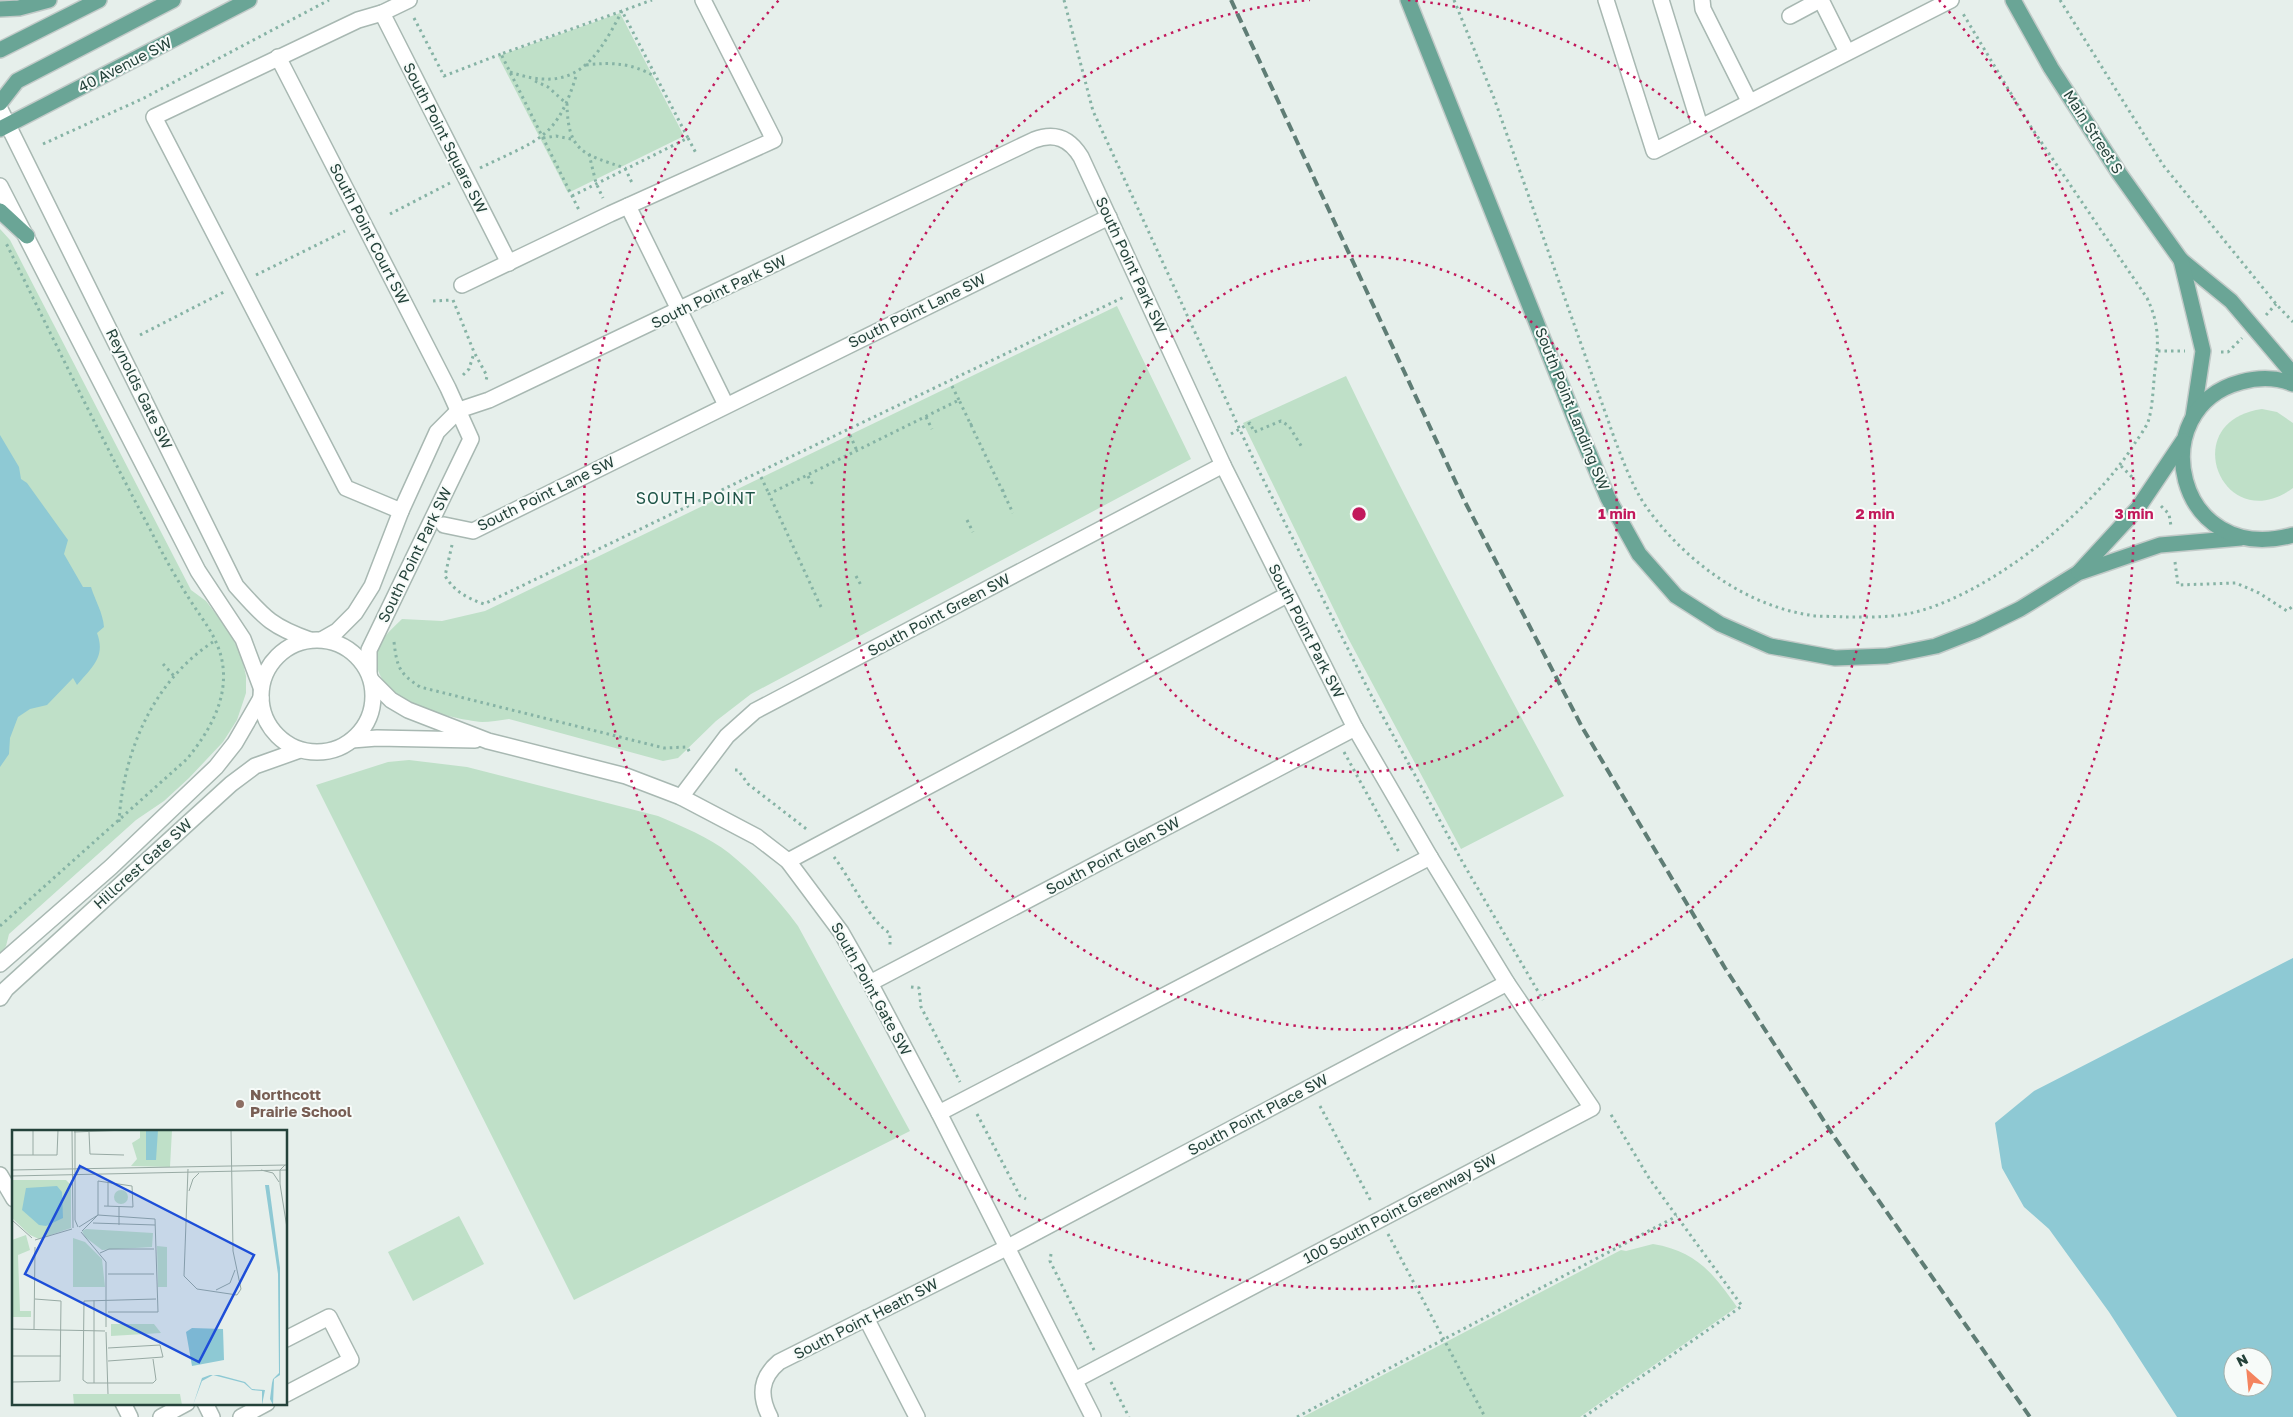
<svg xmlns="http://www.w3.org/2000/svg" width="2293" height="1417" viewBox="0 0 2293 1417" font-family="'Golos Text',sans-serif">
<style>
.green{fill:#bfe0c8}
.water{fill:#8ec9d4;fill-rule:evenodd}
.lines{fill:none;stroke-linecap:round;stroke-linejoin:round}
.minor-casing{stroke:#a8b8b2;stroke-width:18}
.major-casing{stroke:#c2cac8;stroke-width:18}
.path{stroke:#86b3a5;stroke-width:3;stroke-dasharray:2.5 4;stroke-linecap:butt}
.minor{stroke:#fff;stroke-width:15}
.major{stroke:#6aa596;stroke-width:15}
.rail{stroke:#5f7d75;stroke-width:4;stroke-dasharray:10 5;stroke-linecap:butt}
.ring{fill:none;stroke:#c2185b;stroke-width:2.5;stroke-dasharray:2.5 5}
.education-dot{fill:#8d6e63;stroke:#f7fbf9;stroke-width:2}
.labels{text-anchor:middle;stroke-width:4;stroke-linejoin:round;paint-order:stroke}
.street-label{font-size:15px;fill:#24423a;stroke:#f7fbf9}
.education-label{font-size:15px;font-weight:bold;fill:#785e54;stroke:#f7fbf9;text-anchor:start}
.neighbourhood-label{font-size:16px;letter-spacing:1px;fill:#1f5548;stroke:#f7fbf9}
.inset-road{fill:none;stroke:#98aaa4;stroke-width:1}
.view{fill:#1d4ed8;fill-opacity:0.15;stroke:#1d4ed8;stroke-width:2.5}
.inset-edge{fill:none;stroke:#24423a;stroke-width:2.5}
.centre{fill:#c2185b;stroke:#f7fbf9;stroke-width:2.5}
.ring-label{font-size:15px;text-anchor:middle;font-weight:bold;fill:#c2185b;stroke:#f7fbf9;stroke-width:4;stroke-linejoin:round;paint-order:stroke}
</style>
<rect width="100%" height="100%" fill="#e6efeb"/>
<g class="green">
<polygon points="620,13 684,136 568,193 498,56"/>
<polygon points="0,229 10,240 191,590 206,601 231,634 242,659 246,676 246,693 237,720 223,742 189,778 164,801 136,820 9,934 6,946 0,954"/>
<path d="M1117,306L1191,459L751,694L716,721L678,758L663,761L509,719C500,720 490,722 482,722C446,718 359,698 380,645C383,636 395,626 402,619L442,621L485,611Z"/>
<path d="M1346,376C1414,518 1488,657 1564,796L1461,849L1348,638L1243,423Z"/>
<path d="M2262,409L2277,412L2293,423V488C2223,539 2175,421 2262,409Z"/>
<path d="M409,760L467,767L658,816C681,826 709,837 729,853C755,874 778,899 798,926L910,1131L574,1300L316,785L388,762Z"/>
<polygon points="459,1216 484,1264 413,1301 388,1252"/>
<path d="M1653,1244C1696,1251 1713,1273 1737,1307L1580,1417H1303L1621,1250L1626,1251Z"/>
</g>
<g class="water">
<path d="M0,435L19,467L21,479L27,483L68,540L64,554L83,587H91C95,600 103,613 104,627L97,633C106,657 92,667 77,685L73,678L47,705L30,709L18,717L10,738L9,754L0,767Z"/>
<path d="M2293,958V1417H2177L2109,1312L2049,1229L2024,1207L2002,1168L1995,1123L2034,1091ZM2233,1357H2263V1387H2233Z"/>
</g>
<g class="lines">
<g class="minor-casing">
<g id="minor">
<polyline points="1606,0 1654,151 1951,0"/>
<polyline points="1661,0 1700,126"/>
<polyline points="1702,0 1703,9 1749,101"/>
<polyline points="1821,0 1847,52"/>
<polyline points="382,13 509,263"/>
<polyline points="1790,16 1820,0"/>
<polyline points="278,57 448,388 471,439 369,650 369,673"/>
<path d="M0,109L236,586C264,617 270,626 310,640"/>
<polyline points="0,186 198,571 243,639 261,687"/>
<polyline points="628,206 726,405"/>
<polyline points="462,285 610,214 774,140 703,0"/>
<polyline points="401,511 346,488 154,117 358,20 382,13 409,0"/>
<polyline points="444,525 473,531 1109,217"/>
<path d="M323,639L337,631L355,613L372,586L401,511L437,432L459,410L489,400L1034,140C1055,132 1070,139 1081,157L1223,465L1355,728L1430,857L1507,983L1592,1108L1075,1380"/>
<circle cx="317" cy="696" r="56"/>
<polyline points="372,681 391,700 408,710 488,741 626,776 681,797 757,837 788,861 841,932 870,983 939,1113 1093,1417"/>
<polyline points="352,740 377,738 475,740"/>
<polyline points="681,797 727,736 755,711 1223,465"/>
<polyline points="788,861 1287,595"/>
<polyline points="0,964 111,867 216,767 235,743 261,698"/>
<polyline points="870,983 1355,728"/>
<polyline points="0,998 6,989 231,784 255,766 300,750"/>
<polyline points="939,1113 1430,857"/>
<polyline points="0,1175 14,1199"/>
<polyline points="866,1318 917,1417"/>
<polyline points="286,1339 329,1317 351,1360 286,1394"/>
<polyline points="123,1403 130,1417"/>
<polyline points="205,1403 212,1417"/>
<polyline points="161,1417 187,1403"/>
<polyline points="241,1417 267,1403"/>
<path d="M770,1417C759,1396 760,1378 779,1362L1008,1247L1507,983"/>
</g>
</g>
<g class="major-casing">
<g id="major">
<polyline points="1408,0 1580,432 1608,498 1639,554 1676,596 1720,624 1770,646 1835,658 1887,656 1936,646 1977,630 2020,609 2078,573 2160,545 2241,538"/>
<polyline points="2013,0 2051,68 2119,173 2181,260 2231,301 2293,374"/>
<polyline points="0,9 19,8 49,0"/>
<polyline points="0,50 99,0"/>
<polyline points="0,103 17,81 173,0"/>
<polyline points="0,129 249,0"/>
<polyline points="0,211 27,236"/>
<polyline points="2181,260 2203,351 2193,417"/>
<path d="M2293,384C2276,377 2259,377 2241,382C2142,408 2175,568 2293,535"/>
<polyline points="2079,572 2138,508 2183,441"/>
</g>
</g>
<g class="path">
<polyline points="1064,0 1093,111 1258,469 1370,693 1463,863 1543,1000"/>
<path d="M1454,0L1494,98L1615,440C1625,466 1635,494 1653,516C1691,565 1747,605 1809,615C1820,617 1834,616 1845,617C1872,617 1897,618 1923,610C1998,587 2093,510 2135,443C2139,437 2145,429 2148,422C2153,407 2153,386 2155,370C2159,342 2159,323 2147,298L2031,127L1962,12"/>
<polyline points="2060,0 2163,165 2276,304 2293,322"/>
<polyline points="414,18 444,76 501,54"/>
<path d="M586,65C613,62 631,63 654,76"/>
<path d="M510,72C574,94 595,63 622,11L652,0"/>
<path d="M535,81L548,87L567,104C568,152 583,154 625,168L633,185"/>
<polyline points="543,138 556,136 571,139"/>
<polyline points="688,138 697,155"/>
<polyline points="43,144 144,98 329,0"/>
<polyline points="589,154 596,183 603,198"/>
<path d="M480,168C539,139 557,140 577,73"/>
<polyline points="572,196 688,138 622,11 501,54 579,210"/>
<polyline points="390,214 450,183"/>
<polyline points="256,275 345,231"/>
<polyline points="453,300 474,352 487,376 486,381"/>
<polyline points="433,301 452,300"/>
<polyline points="2266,315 2276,304"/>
<polyline points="140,335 224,292"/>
<polyline points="2158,351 2185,351"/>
<polyline points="2221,352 2228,352 2242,338"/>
<polyline points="463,375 469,369 474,353"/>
<polyline points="952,386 959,400"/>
<polyline points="926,417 932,429"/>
<polyline points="970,425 975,422"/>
<polyline points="1231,434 1250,423 1254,432 1281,421 1289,426 1303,449"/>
<polyline points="850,435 857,451"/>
<polyline points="2121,466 2135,480"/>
<polyline points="808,476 814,487"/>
<polyline points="761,477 769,494"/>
<polyline points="1002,491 1007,488"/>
<polyline points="2161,506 2169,514 2171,526"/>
<polyline points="967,520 973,532"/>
<path d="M452,545L445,576C455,592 467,598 484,604L1124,297"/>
<polyline points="2175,562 2178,585 2236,583 2259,593 2287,611 2293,606"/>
<polyline points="856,576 862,587"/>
<polyline points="821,607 769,494 959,400 1013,513"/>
<path d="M394,642C397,667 399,673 420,687L664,748L687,747L690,753"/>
<polyline points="163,664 174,676"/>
<polyline points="1344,752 1400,854"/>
<polyline points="735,770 738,770 748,784 809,831"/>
<path d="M119,822C123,751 154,679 216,640"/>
<path d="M834,857C849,876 872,925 890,933V948"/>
<path d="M0,926L187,759C208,733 227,702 223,667C220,640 204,622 190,600C176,578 163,555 151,531C100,436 53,338 5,241"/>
<polyline points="911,987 919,988 921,1007 960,1082"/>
<polyline points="1320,1106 1372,1203"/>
<polyline points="977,1114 1020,1196 1026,1199"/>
<polyline points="1388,1234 1485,1417"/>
<polyline points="1051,1254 1050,1261 1094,1350"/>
<polyline points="1111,1382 1129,1417"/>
<polyline points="1297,1417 1677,1216"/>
<polyline points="1584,1417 1742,1306 1649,1178 1610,1113"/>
</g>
<use href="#minor" class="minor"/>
<use href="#major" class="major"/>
<polyline class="rail" points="1231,0 1464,500 1582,727 1725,968 1835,1138 2030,1417"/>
</g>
<g class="ring">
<circle cx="1359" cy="514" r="258"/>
<path d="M1408 0A516 516 0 1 1 1310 0"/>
<path d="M1939 0A775 775 0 1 1 779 0"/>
</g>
<circle class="education-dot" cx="240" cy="1104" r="5"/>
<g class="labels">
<g class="street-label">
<text transform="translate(125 65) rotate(-27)" y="5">40 Avenue SW</text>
<text transform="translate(2093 132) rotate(57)" y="5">Main Street S</text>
<text transform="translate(445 138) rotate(63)" y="5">South Point Square SW</text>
<text transform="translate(369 234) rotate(63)" y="5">South Point Court SW</text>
<text transform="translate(1131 265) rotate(65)" y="5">South Point Park SW</text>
<text transform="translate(719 292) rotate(-26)" y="5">South Point Park SW</text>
<text transform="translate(917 311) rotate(-26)" y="5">South Point Lane SW</text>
<text transform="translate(139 389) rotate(64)" y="5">Reynolds Gate SW</text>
<text transform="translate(1572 409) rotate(68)" y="5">South Point Landing SW</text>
<text transform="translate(546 494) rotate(-26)" y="5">South Point Lane SW</text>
<text transform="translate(415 555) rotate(-64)" y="5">South Point Park SW</text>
<text transform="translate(939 615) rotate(-28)" y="5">South Point Green SW</text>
<text transform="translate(1306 631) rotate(63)" y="5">South Point Park SW</text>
<text transform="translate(1113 856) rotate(-28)" y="5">South Point Glen SW</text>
<text transform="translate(143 864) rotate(-42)" y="5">Hillcrest Gate SW</text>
<text transform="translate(871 989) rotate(61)" y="5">South Point Gate SW</text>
<text transform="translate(1258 1115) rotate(-28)" y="5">South Point Place SW</text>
<text transform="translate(1400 1209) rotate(-28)" y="5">100 South Point Greenway SW</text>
<text transform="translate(866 1319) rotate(-27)" y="5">South Point Heath SW</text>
</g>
<g class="education-label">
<text x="250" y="1100">Northcott<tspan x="250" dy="17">Prairie School</tspan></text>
</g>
<g class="neighbourhood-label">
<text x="696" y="504">SOUTH POINT</text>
</g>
</g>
<g transform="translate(12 1130)">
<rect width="275" height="275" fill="#e6efeb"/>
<path d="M128,0H160L158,37L119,36L125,29L120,13L128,8ZM0,50H54L59,55V98L27,109L18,105L0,88ZM102 67a7 7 0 1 1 14 0a7 7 0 1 1-14 0ZM74,99L141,103L140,117L90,120L73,107L70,101ZM14,105L18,120L6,125L8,181H19V187H0V110ZM61,108L73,112L90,129L93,157H61ZM145,116L155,117V157H146ZM99,194H142L149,203L99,206ZM61,264H168L170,275H62Z" fill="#bfe0c8"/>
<path d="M134,0H146L144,30H134ZM253,55H257L268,138V245L262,249L261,275L258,269L260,253L261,249L267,243L266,144ZM45,56L50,62L51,88L34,96L27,95L10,80L14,58ZM180,198L211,199L212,230L180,236L174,202ZM198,245H207L233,252L240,259L253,260L250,275V261L240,260L232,253L201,245L190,251L181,275L190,248Z" fill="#8ec9d4"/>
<path class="inset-road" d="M21,0V25M60,0L61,98M63,0V90L66,97M62,2L115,0M77,2L78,24L112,25M0,25H45L46,0M273,35L268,40V54L275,98M176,39L172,146L185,159L225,165L229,159L221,121L219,0M0,40L274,35M249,40L261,43L267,52M0,46L275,40M177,61L181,49L187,43M96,76V52M86,85V51L120,56L121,77L92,76M0,90L20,108M81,93L143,95M107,95V76M67,97L86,85L143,89L146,182H96M70,101L86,85M69,102L94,132V197M23,110L60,99M88,123L97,119H142M96,144H142M204,160L218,153L223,140M0,199L93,201M22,199L23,117M94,202L96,264M96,218L148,215L151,227L96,231M0,226H49M141,229L144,250L141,253H75L71,250L72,171L144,169M0,252L48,251L49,171L23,169M82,253V170"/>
<path class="view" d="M68,36L242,125L187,232L13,144Z"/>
<rect width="275" height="275" class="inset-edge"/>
</g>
<circle cx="1359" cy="514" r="8" class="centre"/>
<g class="ring-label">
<text x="1617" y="519">1 min</text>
<text x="1875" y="519">2 min</text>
<text x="2134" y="519">3 min</text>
</g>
<g transform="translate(2248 1372) rotate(333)"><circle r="24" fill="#f7fbf9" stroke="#a3b1ad"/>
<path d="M0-4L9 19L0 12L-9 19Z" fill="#f4845f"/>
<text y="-8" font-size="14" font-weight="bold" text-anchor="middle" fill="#24423a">N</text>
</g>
</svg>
